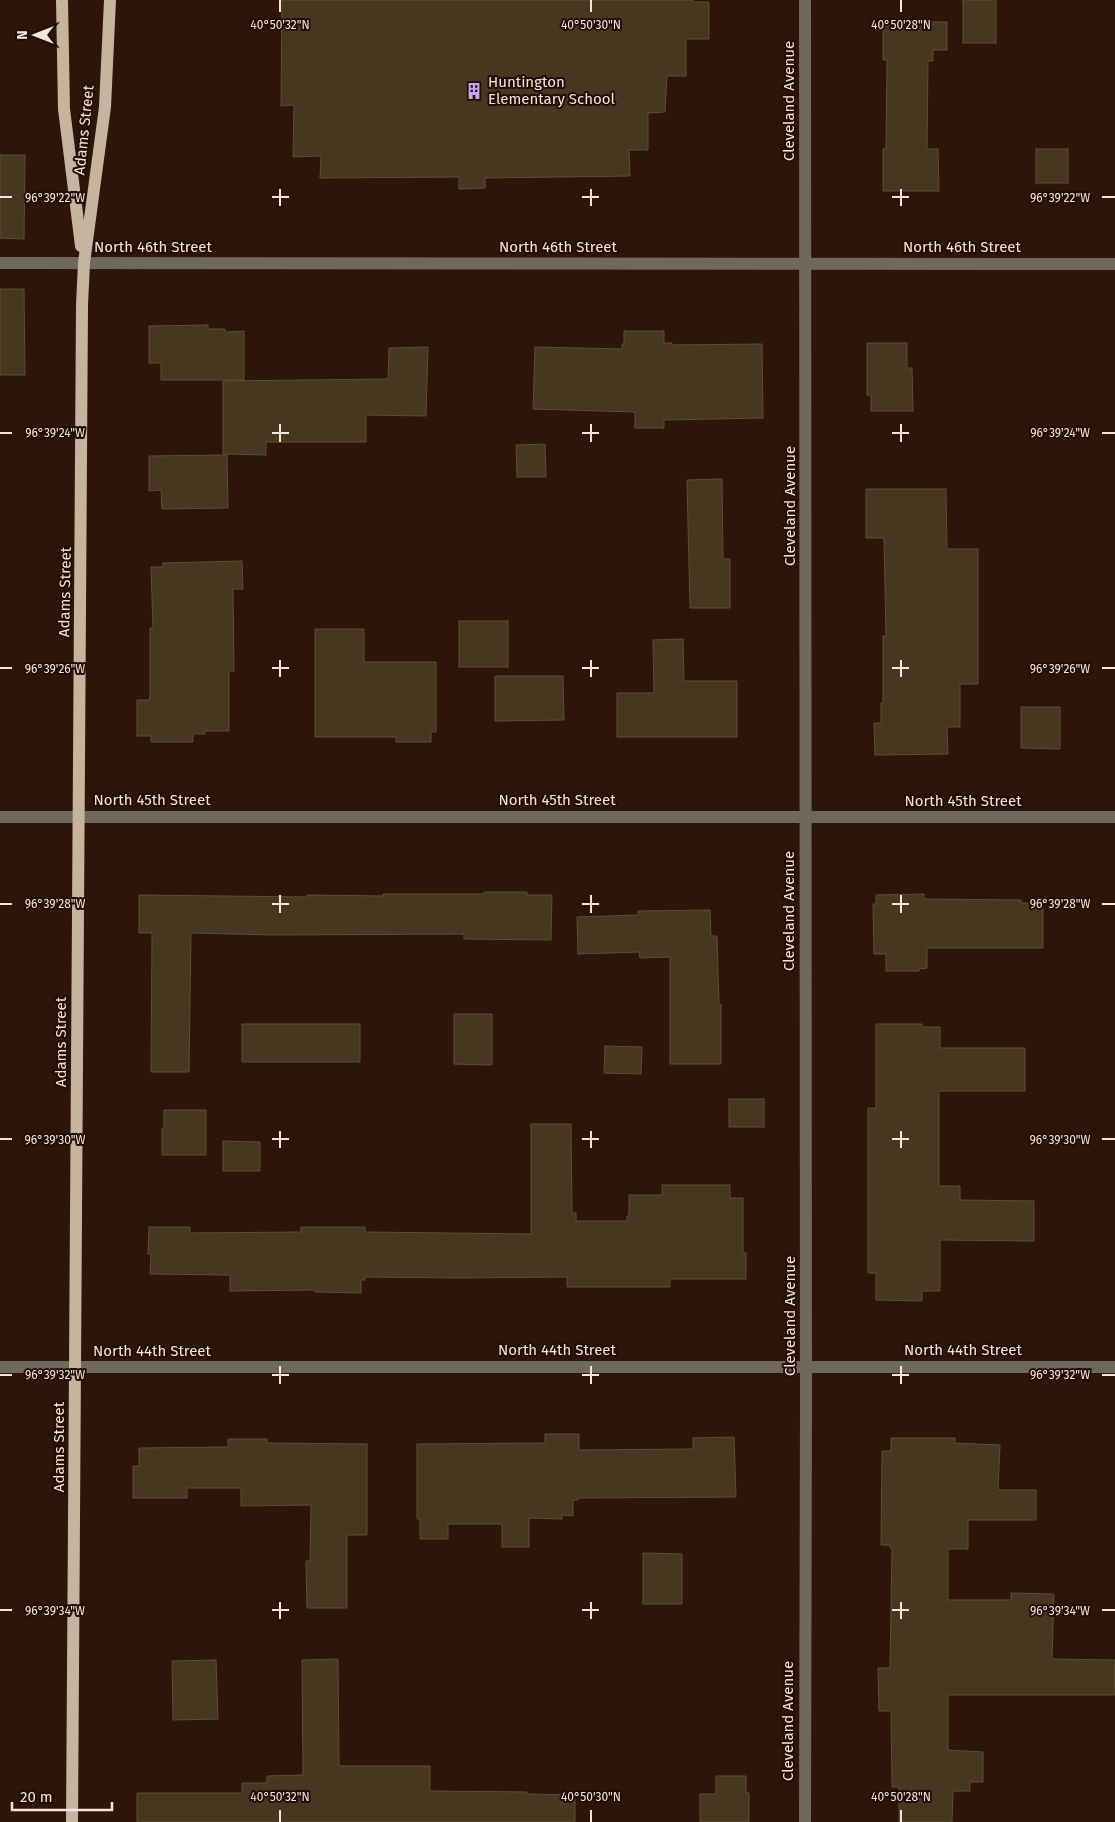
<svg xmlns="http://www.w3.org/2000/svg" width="1115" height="1822" viewBox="0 0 1115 1822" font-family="'Fira Sans',sans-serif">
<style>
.building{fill:#463720;stroke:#5d4e35}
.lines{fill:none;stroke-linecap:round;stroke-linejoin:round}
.minor{stroke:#70675d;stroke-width:12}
.major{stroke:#c5b49e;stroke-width:12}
.ticks{fill:none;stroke:#f6e5dd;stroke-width:2}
.labels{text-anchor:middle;stroke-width:4;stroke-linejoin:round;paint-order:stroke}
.poi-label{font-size:15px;fill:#f6e5dd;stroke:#220d02;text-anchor:start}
.street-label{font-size:15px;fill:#f6e5dd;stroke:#220d02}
.ticks-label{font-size:12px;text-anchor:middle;fill:#f6e5dd;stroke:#220d02;stroke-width:4;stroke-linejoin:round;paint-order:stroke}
</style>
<rect width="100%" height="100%" fill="#2d1609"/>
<g class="building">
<polygon points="282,0 693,0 693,2 709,2 709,39 686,39 686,76 667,76 665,112 648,113 648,150 629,150 630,176 485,178 485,188 459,189 459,177 320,178 321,156 293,157 294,105 281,106"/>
<rect x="963" y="0" width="33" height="43"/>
<polygon points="883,21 947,22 947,50 933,50 933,61 928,61 927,149 938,149 939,191 883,191 883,149 886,149 887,60 883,60"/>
<rect x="1036" y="149" width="32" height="34"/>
<polygon points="0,155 25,155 24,239 0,238"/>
<polygon points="0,289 24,289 25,375 0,375"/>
<polygon points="208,325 208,329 225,329 225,332 244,331 244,380 161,380 161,363 149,363 149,326"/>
<polygon points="624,331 664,331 664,343 672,343 672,345 762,344 763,418 664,420 664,428 635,428 635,412 533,409 535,347 622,349 622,344 624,344"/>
<polygon points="867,343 907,343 907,368 912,368 913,411 871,411 871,395 867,395"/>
<polygon points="428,347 426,416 366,415 366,442 266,442 266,455 223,454 223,381 388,379 389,348"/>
<polygon points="545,444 546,477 517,477 516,445"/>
<polygon points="227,455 228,508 162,509 161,490 149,491 149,456"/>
<polygon points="722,479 723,559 730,559 730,608 690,608 687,480"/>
<polygon points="866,489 946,489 947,549 978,549 978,684 960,684 960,727 947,727 948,754 875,755 874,723 881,723 881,703 883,703 883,636 886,636 884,538 866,538"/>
<polygon points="242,561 243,589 233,589 234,671 229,671 229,731 205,731 205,734 193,734 193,742 151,742 151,736 137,736 137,700 149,700 150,697 150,628 153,628 151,567 163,567 163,563"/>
<rect x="459" y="621" width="49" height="46"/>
<polygon points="315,629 364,629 364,662 436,662 436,732 431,732 431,742 396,742 396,737 315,737"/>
<polygon points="683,639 684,681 737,681 737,737 617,737 617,693 654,693 653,640"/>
<polygon points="495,676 563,676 564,720 495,721"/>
<polygon points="1021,707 1060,707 1060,749 1021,748"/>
<polygon points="484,892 527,892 527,895 552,895 551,940 464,939 464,934 272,935 191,933 189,1072 151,1072 152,933 139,933 139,895 307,897 307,895 383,896 383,894 484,894"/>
<polygon points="924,894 924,899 1021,900 1021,903 1043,903 1043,948 927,948 927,968 919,969 919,971 886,971 886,954 874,954 873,904 876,904 876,895"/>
<polygon points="710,910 711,936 717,936 719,1004 721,1004 721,1064 670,1064 670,957 640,958 639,952 578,954 577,917 638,915 638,911"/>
<polygon points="454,1014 492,1014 492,1065 454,1064"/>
<rect x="242" y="1024" width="118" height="38"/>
<polygon points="876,1024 922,1024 922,1027 940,1027 940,1048 1025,1048 1025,1091 939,1091 939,1186 960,1186 960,1200 1034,1201 1034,1241 940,1240 940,1291 922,1291 922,1301 876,1300 876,1273 868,1273 868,1108 876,1108"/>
<polygon points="605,1046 642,1047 641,1074 604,1073"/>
<rect x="729" y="1099" width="35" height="28"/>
<polygon points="164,1110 206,1110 206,1155 162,1155 162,1128 164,1128"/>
<polygon points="531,1124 571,1124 572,1213 576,1213 576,1221 627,1221 627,1216 629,1216 629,1195 662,1195 662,1185 730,1185 730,1198 743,1198 743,1253 746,1253 746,1279 670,1279 670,1287 567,1287 567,1277 458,1278 365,1277 365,1280 361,1280 361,1293 315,1292 315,1290 230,1291 230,1275 150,1274 151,1254 148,1254 149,1227 190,1227 190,1233 301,1232 301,1227 365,1227 365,1232 531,1234"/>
<polygon points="223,1141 260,1142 260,1171 223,1171"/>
<polygon points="545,1434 579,1434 579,1450 693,1449 693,1438 734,1437 736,1497 578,1498 578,1500 573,1500 573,1516 562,1515 562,1519 529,1518 529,1547 502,1547 502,1524 448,1524 448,1539 420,1539 420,1519 417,1519 417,1444 545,1443"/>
<polygon points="891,1438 955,1438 955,1443 1000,1445 998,1490 1036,1490 1036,1520 968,1520 968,1549 948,1549 948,1600 1011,1600 1011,1593 1054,1594 1052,1659 1115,1660 1115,1695 948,1695 948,1750 983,1752 983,1782 970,1782 970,1791 953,1791 952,1822 899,1822 899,1787 892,1787 891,1711 879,1711 878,1668 890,1668 892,1548 890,1548 890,1545 881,1545 882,1451 891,1451"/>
<polygon points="228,1439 267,1439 267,1443 367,1444 367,1535 347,1535 347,1608 307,1608 306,1561 310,1561 311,1505 241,1506 241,1488 187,1488 187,1498 133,1498 133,1466 139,1466 139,1448 228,1447"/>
<polygon points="643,1553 682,1554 682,1604 643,1604"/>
<polygon points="338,1659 339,1766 430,1766 430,1791 527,1792 527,1794 575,1795 575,1822 137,1822 137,1793 242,1793 242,1783 267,1783 267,1776 303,1775 302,1660"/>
<polygon points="216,1660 218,1719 173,1720 172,1661"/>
<polygon points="716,1776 746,1776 746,1793 749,1793 749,1822 700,1822 700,1794 716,1794"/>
</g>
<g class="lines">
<g class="minor">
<polyline points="0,263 1115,264"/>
<polyline points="0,817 1115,817"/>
<polyline points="0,1367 1115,1367"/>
<polyline points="805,1822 806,1406 805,0"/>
</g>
<g class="major">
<polyline points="62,0 64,109 81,246"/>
<polyline points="72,1822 82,305 84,263 105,107 110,0"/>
</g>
</g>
<path class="ticks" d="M280,0V12M591,0V12M901,0V12M280,189V206M591,189V206M901,189V206M0,197H12M272,197H289M582,197H599M892,197H909M1102,197H1115M280,424V442M591,424V442M901,424V442M0,433H12M272,433H289M582,433H599M892,433H909M1102,433H1115M280,660V677M591,660V677M901,660V677M0,668H12M272,668H289M582,668H599M892,668H909M1102,668H1115M280,895V913M591,895V913M901,895V913M0,904H12M272,904H289M582,904H599M892,904H909M1102,904H1115M280,1131V1148M591,1131V1148M901,1131V1148M0,1139H12M272,1139H289M582,1139H599M892,1139H909M1102,1139H1115M280,1366V1384M591,1366V1384M901,1366V1384M0,1375H12M272,1375H289M582,1375H599M892,1375H909M1102,1375H1115M280,1602V1619M591,1602V1619M901,1602V1619M0,1610H12M272,1610H289M582,1610H599M892,1610H909M1102,1610H1115M280,1810V1822M591,1810V1822M901,1810V1822"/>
<defs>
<g id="building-bare" transform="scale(1.35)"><path d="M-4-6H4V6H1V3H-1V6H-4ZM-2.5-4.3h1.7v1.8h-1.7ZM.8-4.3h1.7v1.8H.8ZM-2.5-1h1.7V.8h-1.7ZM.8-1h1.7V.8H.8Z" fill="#c5a6f1" stroke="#220d02" stroke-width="2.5" paint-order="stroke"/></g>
</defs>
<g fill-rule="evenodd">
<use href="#building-bare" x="474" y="91"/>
</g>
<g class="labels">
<g class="poi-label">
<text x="488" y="87">Huntington<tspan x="488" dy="17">Elementary School</tspan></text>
</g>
<g class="street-label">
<text transform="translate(789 101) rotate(-90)" y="5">Cleveland Avenue</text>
<text transform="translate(84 130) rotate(-84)" y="5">Adams Street</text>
<text x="153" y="252">North 46th Street</text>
<text x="558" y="252">North 46th Street</text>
<text x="962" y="252">North 46th Street</text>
<text transform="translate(790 506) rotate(-90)" y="5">Cleveland Avenue</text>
<text transform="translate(65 592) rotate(-89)" y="5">Adams Street</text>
<text x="152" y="805">North 45th Street</text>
<text x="557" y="805">North 45th Street</text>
<text x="963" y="806">North 45th Street</text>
<text transform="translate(789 911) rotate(-90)" y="5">Cleveland Avenue</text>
<text transform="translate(61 1042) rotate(-90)" y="5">Adams Street</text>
<text transform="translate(790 1316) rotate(-90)" y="5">Cleveland Avenue</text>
<text x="557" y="1355">North 44th Street</text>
<text x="963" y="1355">North 44th Street</text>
<text x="152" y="1356">North 44th Street</text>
<text transform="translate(59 1447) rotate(-90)" y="5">Adams Street</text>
<text transform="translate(788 1721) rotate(-90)" y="5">Cleveland Avenue</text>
</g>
</g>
<g class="ticks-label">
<text x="280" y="29">40°50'32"N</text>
<text x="591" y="29">40°50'30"N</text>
<text x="901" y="29">40°50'28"N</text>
<text x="1060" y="202">96°39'22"W</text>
<text x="55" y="202">96°39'22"W</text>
<text x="1060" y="437">96°39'24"W</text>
<text x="55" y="437">96°39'24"W</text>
<text x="1060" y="673">96°39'26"W</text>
<text x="55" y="673">96°39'26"W</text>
<text x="1060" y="908">96°39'28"W</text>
<text x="55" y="908">96°39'28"W</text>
<text x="1060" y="1144">96°39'30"W</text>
<text x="55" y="1144">96°39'30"W</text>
<text x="1060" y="1379">96°39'32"W</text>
<text x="55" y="1379">96°39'32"W</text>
<text x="55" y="1615">96°39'34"W</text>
<text x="1060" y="1615">96°39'34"W</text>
<text x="280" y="1801">40°50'32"N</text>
<text x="591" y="1801">40°50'30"N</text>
<text x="901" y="1801">40°50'28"N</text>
</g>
<g transform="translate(35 35) rotate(270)" stroke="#220d02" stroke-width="4" paint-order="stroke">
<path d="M0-4L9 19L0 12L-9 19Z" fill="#f6e5dd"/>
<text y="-8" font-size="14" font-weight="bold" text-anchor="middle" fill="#f6e5dd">N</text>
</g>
<path d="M12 1802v8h100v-8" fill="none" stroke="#f6e5dd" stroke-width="2.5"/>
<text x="20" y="1802" font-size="15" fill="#f6e5dd" stroke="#220d02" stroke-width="4" paint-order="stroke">20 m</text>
</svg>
